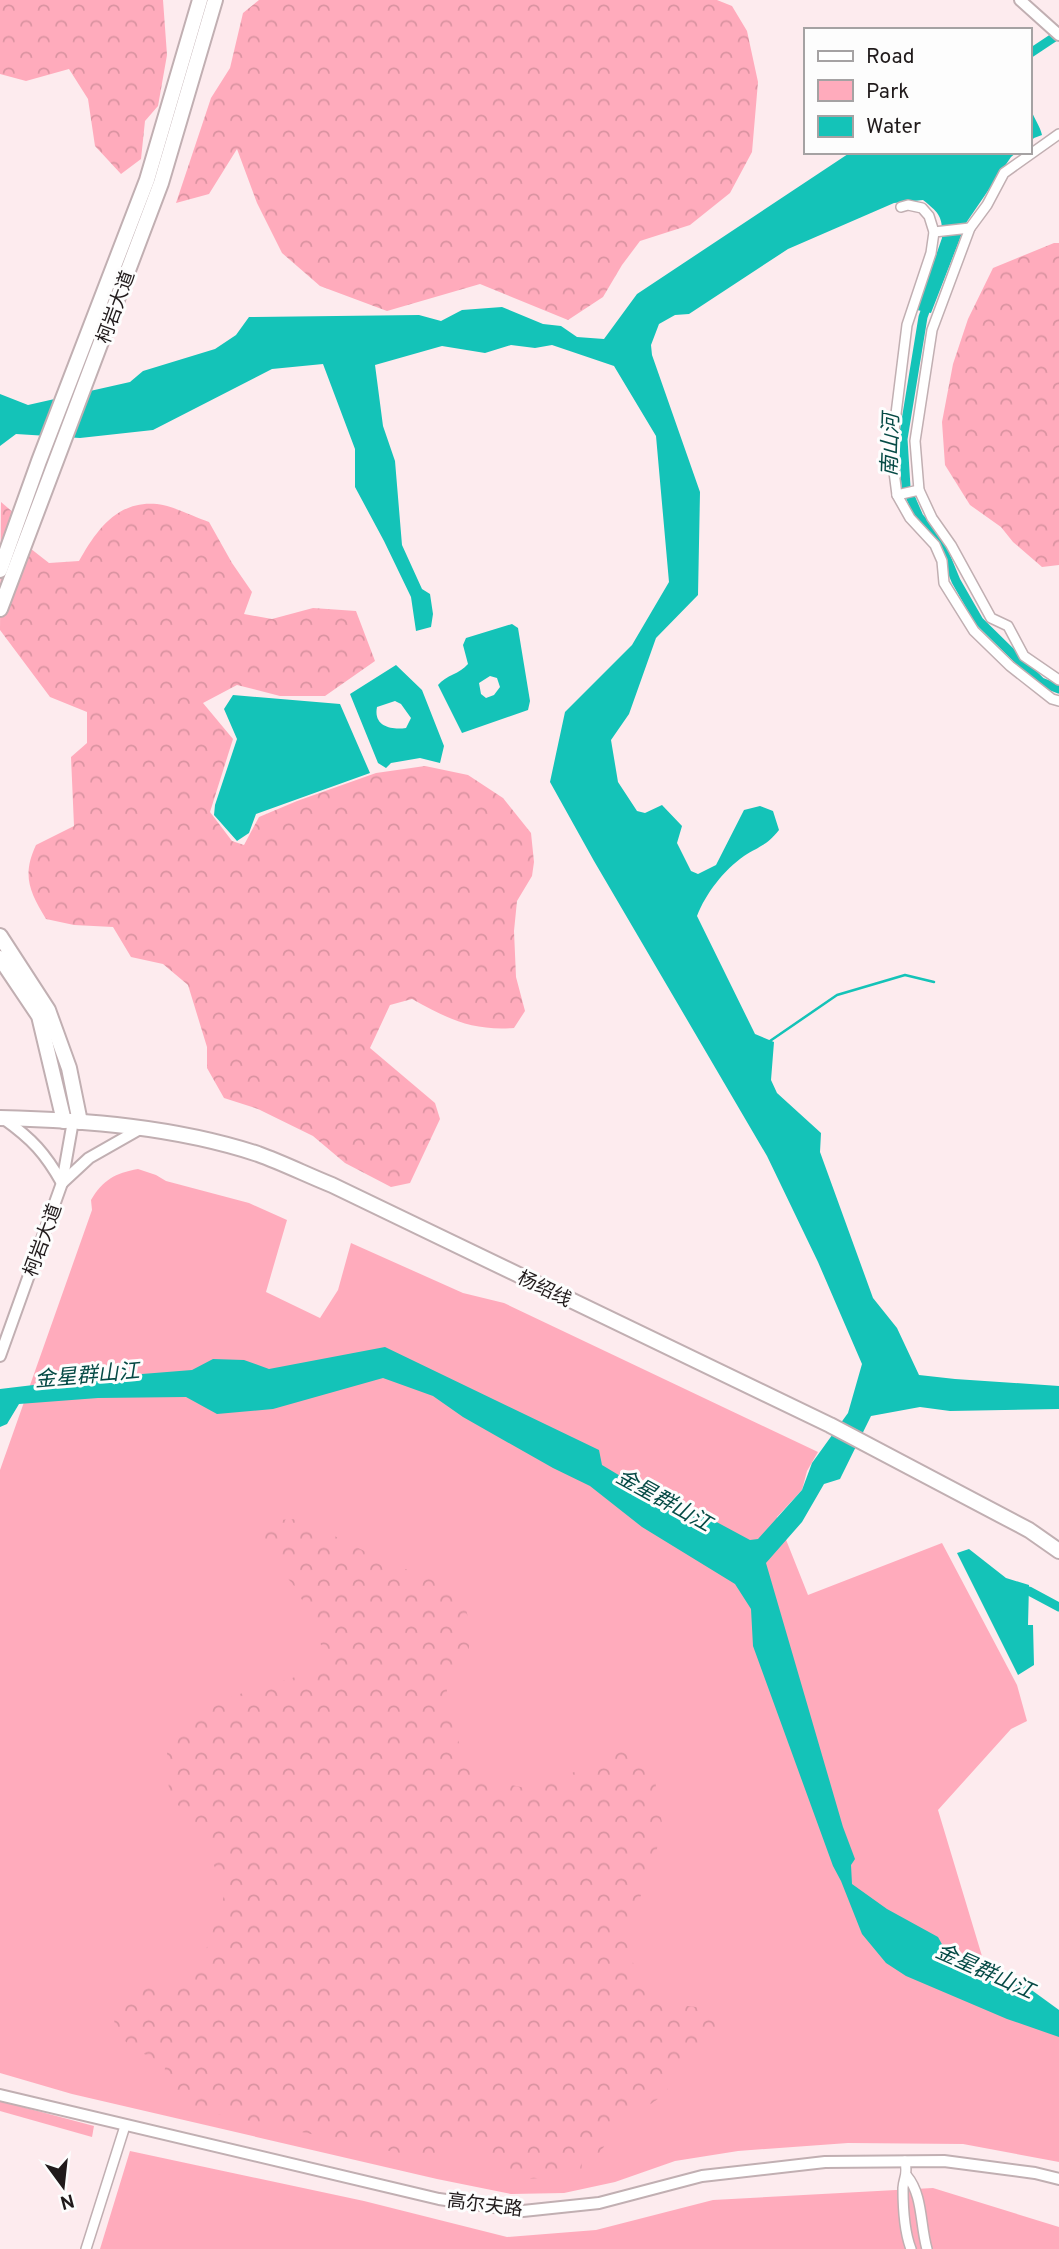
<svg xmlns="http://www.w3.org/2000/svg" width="1059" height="2249" viewBox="0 0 1059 2249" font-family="Overpass,'Noto Sans SC',sans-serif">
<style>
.green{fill:#ffabbc}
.forest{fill:url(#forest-crowns)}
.water{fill:#14c3b8;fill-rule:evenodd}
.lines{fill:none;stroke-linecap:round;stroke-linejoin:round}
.stream{stroke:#14c3b8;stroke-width:2.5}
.canal{stroke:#14c3b8;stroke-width:9}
.minor-casing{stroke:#c1afb2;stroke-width:12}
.tertiary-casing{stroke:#c1afb2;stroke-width:14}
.primary-casing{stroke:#c1afb2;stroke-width:18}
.minor{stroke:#fff;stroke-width:9}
.tertiary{stroke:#fff;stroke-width:10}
.primary{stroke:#fff;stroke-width:14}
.labels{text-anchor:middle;stroke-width:6;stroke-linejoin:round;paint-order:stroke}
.street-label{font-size:19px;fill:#201a1b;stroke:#fdfdfd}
.water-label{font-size:21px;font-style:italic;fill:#054a45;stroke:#fdfdfd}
</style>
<defs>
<pattern id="forest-crowns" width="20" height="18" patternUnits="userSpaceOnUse" patternTransform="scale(1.75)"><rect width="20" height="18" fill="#ffabbc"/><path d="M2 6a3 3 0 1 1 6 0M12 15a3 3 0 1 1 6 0" fill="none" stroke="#da93a1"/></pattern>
</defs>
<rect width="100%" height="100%" fill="#fdebee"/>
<g class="green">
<path d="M138,1169L156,1175L166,1181L249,1203L287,1220L266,1292L320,1318L338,1290L351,1243L463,1293L504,1303L818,1452L807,1471L802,1490L777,1517L808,1595L942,1543L1017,1685L1027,1721L1011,1729L938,1810L988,1976L1059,2018V2162L963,2144L848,2143L738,2151L675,2161L615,2182L564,2193L511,2194L437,2179L72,2094L0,2073V1470L92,1210L91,1200C103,1180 115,1173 138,1169Z"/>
<polygon points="0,2101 94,2126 92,2137 0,2111"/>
<polygon points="130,2151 364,2201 507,2237 596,2230 713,2200 933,2188 1059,2227 1059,2249 100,2249"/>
</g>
<g class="forest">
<polygon points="0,0 163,0 167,55 158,106 145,121 141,159 121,174 95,146 88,99 69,69 26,81 0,74"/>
<polygon points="259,0 717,0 732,6 747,31 758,82 752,152 730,193 690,225 640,241 622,265 603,297 568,320 480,284 387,311 320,286 282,253 257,203 237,149 209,194 176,203 211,98 230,68 243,13"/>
<polygon points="1054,243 1059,243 1059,565 1042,567 1013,542 1001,527 970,505 945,465 942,422 953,364 968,319 993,268"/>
<path d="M1,502L15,514L26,545L49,563L79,561C96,531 117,500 157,504C171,505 194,517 209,522L232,563L252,592L244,614L272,619L313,608L356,611L375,661L325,696H280L237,685L203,703L233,739L210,812L232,841L244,845L259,817L297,801L376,773L425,766L468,775L503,798L531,833L534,862L532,876L517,901L514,931L516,977L525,1011L514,1028C472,1031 448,1019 412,999L390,1005L370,1048L435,1103L440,1119L410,1183L391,1187L345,1163L313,1136L258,1109L224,1098L207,1068V1047L188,985L163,964L131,957L113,927L74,925L46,919C29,891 22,875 36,845L74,826L71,757L87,743V712L50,697L0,630Z"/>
<path d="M301,1519L388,1563L440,1581L465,1605L471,1630L468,1655L446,1673C447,1716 455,1742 478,1778L535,1790L622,1750L640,1747L652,1762L662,1823L655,1859L625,1936L641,1989L661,2003L705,2008L718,2026L700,2055L666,2069L668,2092L619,2126L595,2159L582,2160L581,2176L525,2179L479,2159L472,2139L452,2143L432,2160L176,2105L164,2081L165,2067L150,2056L135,2051L115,2031L113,2003L123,1993L158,1986L195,1972L208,1945L225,1893L206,1845L169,1792L166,1734L198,1707L305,1674L323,1655L317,1626L294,1586L260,1544L262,1527L274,1520Z"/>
</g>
<g class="water">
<path d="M1029,81C1033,91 1029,103 1032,112C1035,120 1040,126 1042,135L1034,138L1029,143Z"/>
<path d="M851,152H1017L1011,157L966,223L931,313L917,310L942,238C943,216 939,213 923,200L894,203L788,249L689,314L675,315L659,324L651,345L652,355L700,492L698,595L656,638L629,714L611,740L618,782L637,811L645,813L662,805L682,826L677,843L691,871L698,874L716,865L744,810L760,806L773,811L779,830C766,846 760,846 744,856C724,870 706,893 697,916L755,1034L774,1042L771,1080L777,1093L821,1133L820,1152L873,1298L897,1328L919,1375L955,1379L1059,1386V1409L950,1411L920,1407L871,1416L840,1479L824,1484L802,1522L766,1563L843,1827L855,1859L851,1865L852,1884L887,1909L938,1937L949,1957L1026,1986L1059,2010V2037L1007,2019L906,1976L886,1963L862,1934L841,1881L833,1866L753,1646L751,1609L735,1584L642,1527L590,1486L553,1468L463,1417L433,1396L383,1378L273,1409L217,1414L186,1397L98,1398L19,1404L7,1424L0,1427V1389L92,1378L192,1370L213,1359L244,1360L269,1369L385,1347L599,1450L602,1465L667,1504L711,1519L750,1540L758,1539L802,1490L812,1463L848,1413L862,1364L818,1262L767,1156L594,861L550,782L565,712L632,645L669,582L656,436L614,366L552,345L535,348L511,345L485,353L442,346L375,365L383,426L395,461L402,545L422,589L430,594L433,614L431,627L416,631L411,597L384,541L355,487V449L323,364L272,369L153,430L80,438L16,434L0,446V394L28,405L130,382L143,371L215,349L236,335L249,317L419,315L441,321L462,310L502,307L543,324L561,326L577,337L604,339L637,294Z"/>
<path d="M512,624L518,628L530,701L528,710L462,733L438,685C446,675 460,674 468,664L463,645L466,638ZM490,676L497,678L500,687L494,695L486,698L481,694L479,683Z"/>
<path d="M396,665L422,690L444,746L440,763L420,758L391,763L386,768L378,763L350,694ZM395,701L401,704L411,718L406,728C392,730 373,727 377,707Z"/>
<polygon points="233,695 340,704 370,773 256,814 249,833 237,841 214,815 215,805 237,739 224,709"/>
<polygon points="969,1549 1006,1578 1029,1585 1028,1625 1033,1625 1034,1665 1018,1675 957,1553"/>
</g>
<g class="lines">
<polyline class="stream" points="770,1041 837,995 905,975 934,982"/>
<g class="canal">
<polyline points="1029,54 1059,34"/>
<polyline points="928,303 923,317 903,439 906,487 919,517 939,540 956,581 979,621 1041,682 1059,689"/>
<polyline points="1029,1591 1059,1607"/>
</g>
<g class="minor-casing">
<g id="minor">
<polyline points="1059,134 1004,173 987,205 970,228 932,330 915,441 919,490 932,518 951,545 991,618 1008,626 1024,656 1059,680"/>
<polyline points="901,207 908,205 922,208 929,216 934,232 931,253 907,325 893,438 893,464 897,495 910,518 935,545 942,561 944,583 974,631 1010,666 1052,699 1059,701"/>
<polyline points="934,232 970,228"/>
<polyline points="897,495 919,490"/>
<path d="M905,2161C908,2176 904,2176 903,2188C903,2207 904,2231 911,2249"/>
<path d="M907,2176C923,2195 920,2225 927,2249"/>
<polyline points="86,2249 125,2126"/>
</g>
</g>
<g class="tertiary-casing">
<g id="tertiary">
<polyline points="1020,0 1059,35"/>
<path d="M4,1119C32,1139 45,1153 62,1183"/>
<polyline points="62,1183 89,1158 140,1129"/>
<polyline points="0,1356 62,1183 73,1121"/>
<polyline points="0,2095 439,2199 523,2211 599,2203 702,2176 825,2162 944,2161 1035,2173 1059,2179"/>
</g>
</g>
<g class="primary-casing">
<g id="primary">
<polyline points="0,570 39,461 147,180 200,0"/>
<polyline points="0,609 161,183 215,0"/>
<polyline points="0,936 48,1010 69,1068 80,1122"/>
<polyline points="0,958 39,1016 64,1121"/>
<path d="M0,1118C86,1120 176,1127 258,1154C283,1163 307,1175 332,1185L830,1425L1029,1530L1059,1551"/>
</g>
</g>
<use href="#minor" class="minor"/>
<use href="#tertiary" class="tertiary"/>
<use href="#primary" class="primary"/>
</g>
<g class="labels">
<g class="street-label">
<text transform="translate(115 307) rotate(-70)" y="7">柯岩大道</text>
<text transform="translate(42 1240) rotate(-70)" y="7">柯岩大道</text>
<text transform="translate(545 1288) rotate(26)" y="7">杨绍线</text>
<text transform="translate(485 2204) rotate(7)" y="7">高尔夫路</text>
</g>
<g class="water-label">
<text transform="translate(890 445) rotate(-88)" y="7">南山河</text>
<text transform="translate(87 1375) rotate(-5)" y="7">金星群山江</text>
<text transform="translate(664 1500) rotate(29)" y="7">金星群山江</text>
<text transform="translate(985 1971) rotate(24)" y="7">金星群山江</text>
</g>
</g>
<rect x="804" y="28" width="228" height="126" fill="#fdfdfd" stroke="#a5a2a3" stroke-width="2"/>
<rect x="818" y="51" width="35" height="10" fill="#ffffff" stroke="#a5a2a3" stroke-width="2"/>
<text x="866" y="63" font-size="21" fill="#201a1b">Road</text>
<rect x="818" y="80" width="35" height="21" fill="#ffabbc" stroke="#a5a2a3" stroke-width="2"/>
<text x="866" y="98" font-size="21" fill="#201a1b">Park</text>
<rect x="818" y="116" width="35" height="21" fill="#14c3b8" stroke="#a5a2a3" stroke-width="2"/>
<text x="866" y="133" font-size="21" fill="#201a1b">Water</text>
<g transform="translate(63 2186) rotate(165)" stroke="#fdfdfd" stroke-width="5" paint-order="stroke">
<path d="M0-5L12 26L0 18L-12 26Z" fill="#201a1b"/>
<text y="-10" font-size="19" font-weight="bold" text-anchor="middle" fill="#201a1b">N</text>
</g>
</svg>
